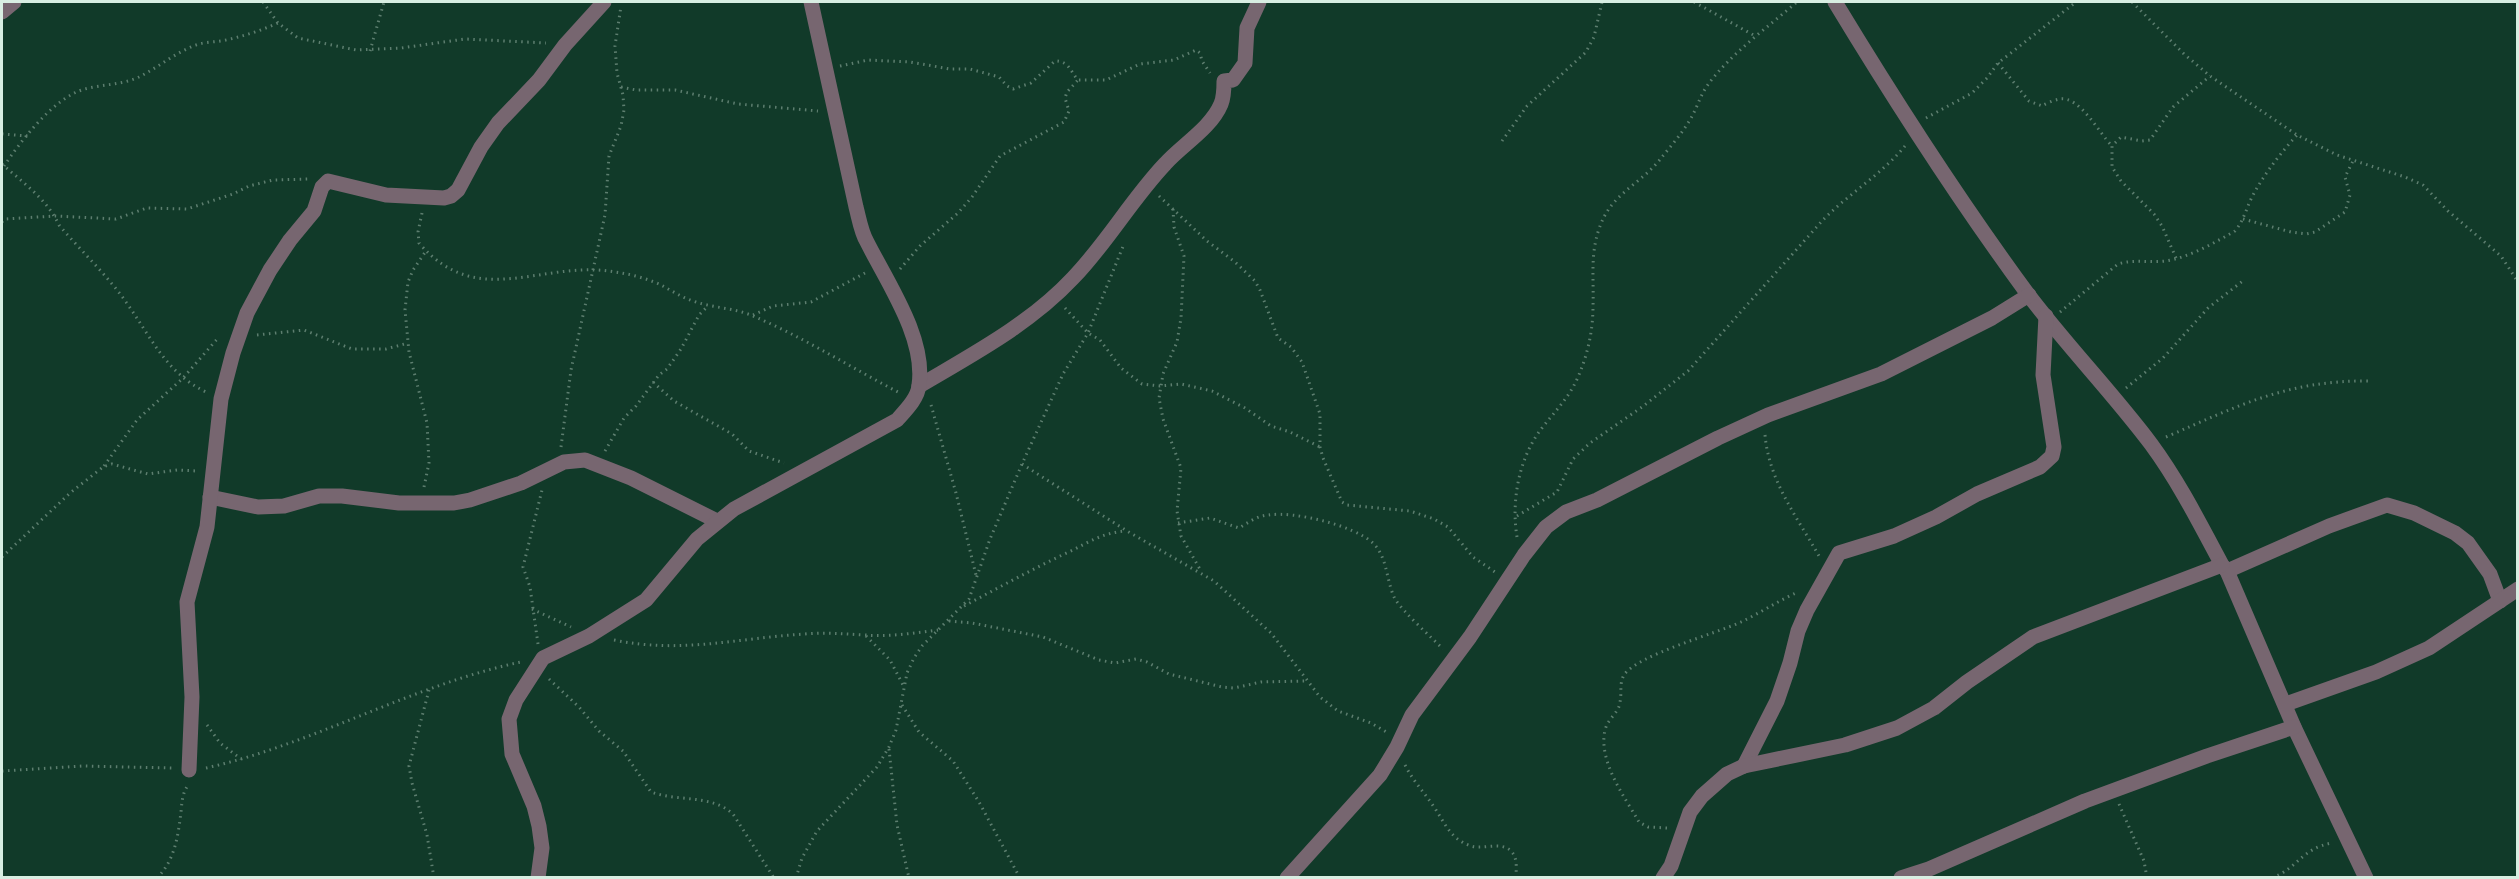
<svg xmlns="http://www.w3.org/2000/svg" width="2519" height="879" viewBox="0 0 2519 879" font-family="'Noto Sans',sans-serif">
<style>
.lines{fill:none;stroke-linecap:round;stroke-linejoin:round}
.path{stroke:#5d7e6f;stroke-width:3;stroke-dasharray:1.5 4.5;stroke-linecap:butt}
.minor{stroke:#776670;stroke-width:15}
</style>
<rect width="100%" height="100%" fill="#113a29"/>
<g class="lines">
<g class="path">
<polyline points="263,2 278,23 298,38 356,50 401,48 465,39 546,43"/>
<polyline points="1694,2 1757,37"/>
<polyline points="2132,2 2184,54 2210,76 2297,135 2337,155 2405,177 2423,185 2448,211 2501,256 2518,282"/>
<polyline points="370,51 384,2"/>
<path d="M1998,63L2029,101L2042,106C2047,103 2054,100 2060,99C2080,96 2099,133 2112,146"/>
<path d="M840,66L868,60L910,62L950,69H970L999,77L1007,86L1013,89L1031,83L1055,61C1069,61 1070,71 1078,80H1106L1140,64L1174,60L1196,50L1200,53L1202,61L1210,73"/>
<polyline points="621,87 636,90 675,90 738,104 818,111"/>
<polyline points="1926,118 1972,93 1987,78 1998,63 2076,2"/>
<polyline points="2,134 28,136"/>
<polyline points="1502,141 1527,106 1586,52 1594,37 1602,2"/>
<path d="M2,164C22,182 47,199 59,225C81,251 107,275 126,302C151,337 166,373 206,392"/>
<path d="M4,166C21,141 54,97 85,89C103,84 122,85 139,77C159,67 177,51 199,44C206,42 214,42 221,41C241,37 260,31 278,23"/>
<polyline points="1159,196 1207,241 1235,262 1255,281 1260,290 1278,338 1291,347 1302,362 1320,414 1320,447 1323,458 1342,502 1347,505 1410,511 1434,519 1448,527 1473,557 1495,572"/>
<polyline points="1173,209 1174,227 1184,256 1181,318 1177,342 1163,374 1159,398 1163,419 1181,468 1177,511 1181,536 1201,571"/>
<path d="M422,213L418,232L419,243C478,312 542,259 615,272C630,274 645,278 659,284C671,290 682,298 696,302C714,308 735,308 753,316C803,337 850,367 898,392"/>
<polyline points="2243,219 2291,232 2306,234 2315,232 2345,212 2350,195 2345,177 2353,161"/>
<polyline points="2,222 5,219 55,216 116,219 147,208 187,209 233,194 249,186 273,180 310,179"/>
<polyline points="2176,258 2162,226 2154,214 2121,181 2112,167 2112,146 2121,137 2142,141 2150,140 2173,107 2210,76"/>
<polyline points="900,269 920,246 958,213 972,197 1000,156 1064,122 1069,111 1065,98 1067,92 1078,80"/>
<polyline points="1065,308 1088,333 1100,340 1121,368 1142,384 1160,386 1181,384 1212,391 1245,408 1271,426 1290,432 1320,447"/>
<path d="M2060,312L2118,264C2134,259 2150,263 2166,261C2190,257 2214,243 2235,231C2244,220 2246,209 2252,197C2264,174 2280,154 2297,135"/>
<polyline points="753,315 773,306 811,302 865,273"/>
<polyline points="257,335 304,330 352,349 386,349 408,343"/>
<polyline points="653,382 674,401 732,434 749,451 784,463"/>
<polyline points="2126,388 2163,358 2208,308 2244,280"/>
<polyline points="931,405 956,493 976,575"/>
<path d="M1765,435C1769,481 1797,517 1819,556"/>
<path d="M2166,437C2238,406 2288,380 2369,381"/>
<polyline points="561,447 571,370 605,215 609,156 621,126 624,110 623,95 617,73 615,46 621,6"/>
<polyline points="605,451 624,418 636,406 659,375 667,369 681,349 699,315 708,306"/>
<polyline points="1022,464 1127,531 1214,581 1271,633 1320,697 1338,711 1371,723 1388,733"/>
<polyline points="104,466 137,420 183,378 219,337"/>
<polyline points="424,487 429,463 427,423 409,352 405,310 408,282 413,270 426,251"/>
<path d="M1517,516L1557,492L1573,459L1590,443L1642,407L1688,371L1822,221C1848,194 1881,175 1905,146"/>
<path d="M1178,523L1210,518L1239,528C1248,523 1256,516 1268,515C1294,511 1353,525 1373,543C1388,558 1386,581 1395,599C1404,613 1430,636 1443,649"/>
<path d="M1517,537C1511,501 1519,457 1542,428C1555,411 1569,398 1578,377C1588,354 1593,330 1593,306C1594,279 1590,255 1599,229C1610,195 1636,187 1658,162C1669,148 1682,134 1691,118C1697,108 1700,96 1707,86C1728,56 1769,26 1797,2"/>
<polyline points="2,557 70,493 103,467 112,464 148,474 177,470 197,471"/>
<path d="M964,606C1000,587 1036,567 1073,550C1090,541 1106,532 1126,531"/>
<polyline points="532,609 571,627"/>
<polyline points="949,621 972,623 1043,637 1099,660 1115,663 1136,659 1147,662 1169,674 1222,687 1234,688 1261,682 1305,681"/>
<polyline points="866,636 890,660 903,685"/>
<path d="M614,640C683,654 737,638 805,634C826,632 844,634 865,635C889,637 914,633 938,630"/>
<polyline points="538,644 530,587 523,567 542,490"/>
<path d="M549,679L579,707L599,731L623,751L651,792C678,802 711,794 733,814L774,878"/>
<polyline points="429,690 409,766 412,783 427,835 434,878"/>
<polyline points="902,705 919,732 953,761 979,802 1020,878"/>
<polyline points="207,725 220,743 241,759"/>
<polyline points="889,749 897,825 909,878"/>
<path d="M1405,765C1413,781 1424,792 1434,807C1445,823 1450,839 1471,846C1483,850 1501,841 1511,851C1518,858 1516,869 1516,878"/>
<path d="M206,768C314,744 412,685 521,662"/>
<polyline points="2,771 82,766 173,768"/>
<polyline points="2119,804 2144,861 2147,878"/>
<path d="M1667,828L1648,827L1639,822C1624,796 1598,761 1605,730C1608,718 1619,713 1620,702C1622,693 1619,684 1624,675C1637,655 1715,634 1741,622C1760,613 1778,601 1798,592"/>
<path d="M157,878C175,860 178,836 181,812C182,802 182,794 188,785"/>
<polyline points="796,878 802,858 817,831 877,767 889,747 896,730 907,673 914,658 922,646 969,599 990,539 1022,464 1063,374 1088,333 1124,244"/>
<path d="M2272,878C2298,868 2302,848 2332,843"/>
</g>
<g class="minor">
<path d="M1835,2C1895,101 1958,199 2027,293C2066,345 2112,392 2151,444C2179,482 2200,524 2222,565L2227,571L2294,727L2366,878"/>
<polyline points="2,12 14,2"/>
<path d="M919,386C973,354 1030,324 1073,278C1107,243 1131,200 1165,164C1182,145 1211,128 1221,104C1224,97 1224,88 1224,81L1233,80L1245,63L1247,28L1259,2"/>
<polyline points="210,497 258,507 284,506 319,496 342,496 399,503 454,503 470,500 521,483 564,462 585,460 631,478 717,521"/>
<polyline points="2227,571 2329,526 2387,505 2414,513 2455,533 2468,543 2490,574 2500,601"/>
<polyline points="2286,704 2376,672 2429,648 2518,589"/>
<polyline points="1744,766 1777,701 1790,663 1798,631 1807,610 1839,553 1894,536 1936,517 1977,494 2040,467 2052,456 2054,447 2043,375 2046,316"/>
<polyline points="189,770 192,697 187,602 207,527 221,399 233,353 247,313 270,270 290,240 314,211 322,187 328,181 386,195 444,198 451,196 458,190 481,147 498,123 539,80 565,45 604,2"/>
<path d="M538,878L542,848L539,826L534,806L512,754L509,719L516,700L543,658L589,636L646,600L697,539L734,509L897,420C906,410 918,398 919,385C926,338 887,282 867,242C861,232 859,218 856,207L811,2"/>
<polyline points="1287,878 1380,775 1397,747 1412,715 1470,637 1524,555 1546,527 1566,512 1597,500 1718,438 1768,415 1881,374 1992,318 2029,295"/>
<polyline points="1663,878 1671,866 1690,812 1702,796 1727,774 1744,766 1845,745 1897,728 1934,708 1967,682 2033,637 2222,565"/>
<polyline points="1901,878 1929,869 2085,801 2207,756 2294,727"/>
</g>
</g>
<rect width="2519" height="879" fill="none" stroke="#d8eee2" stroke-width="6"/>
</svg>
